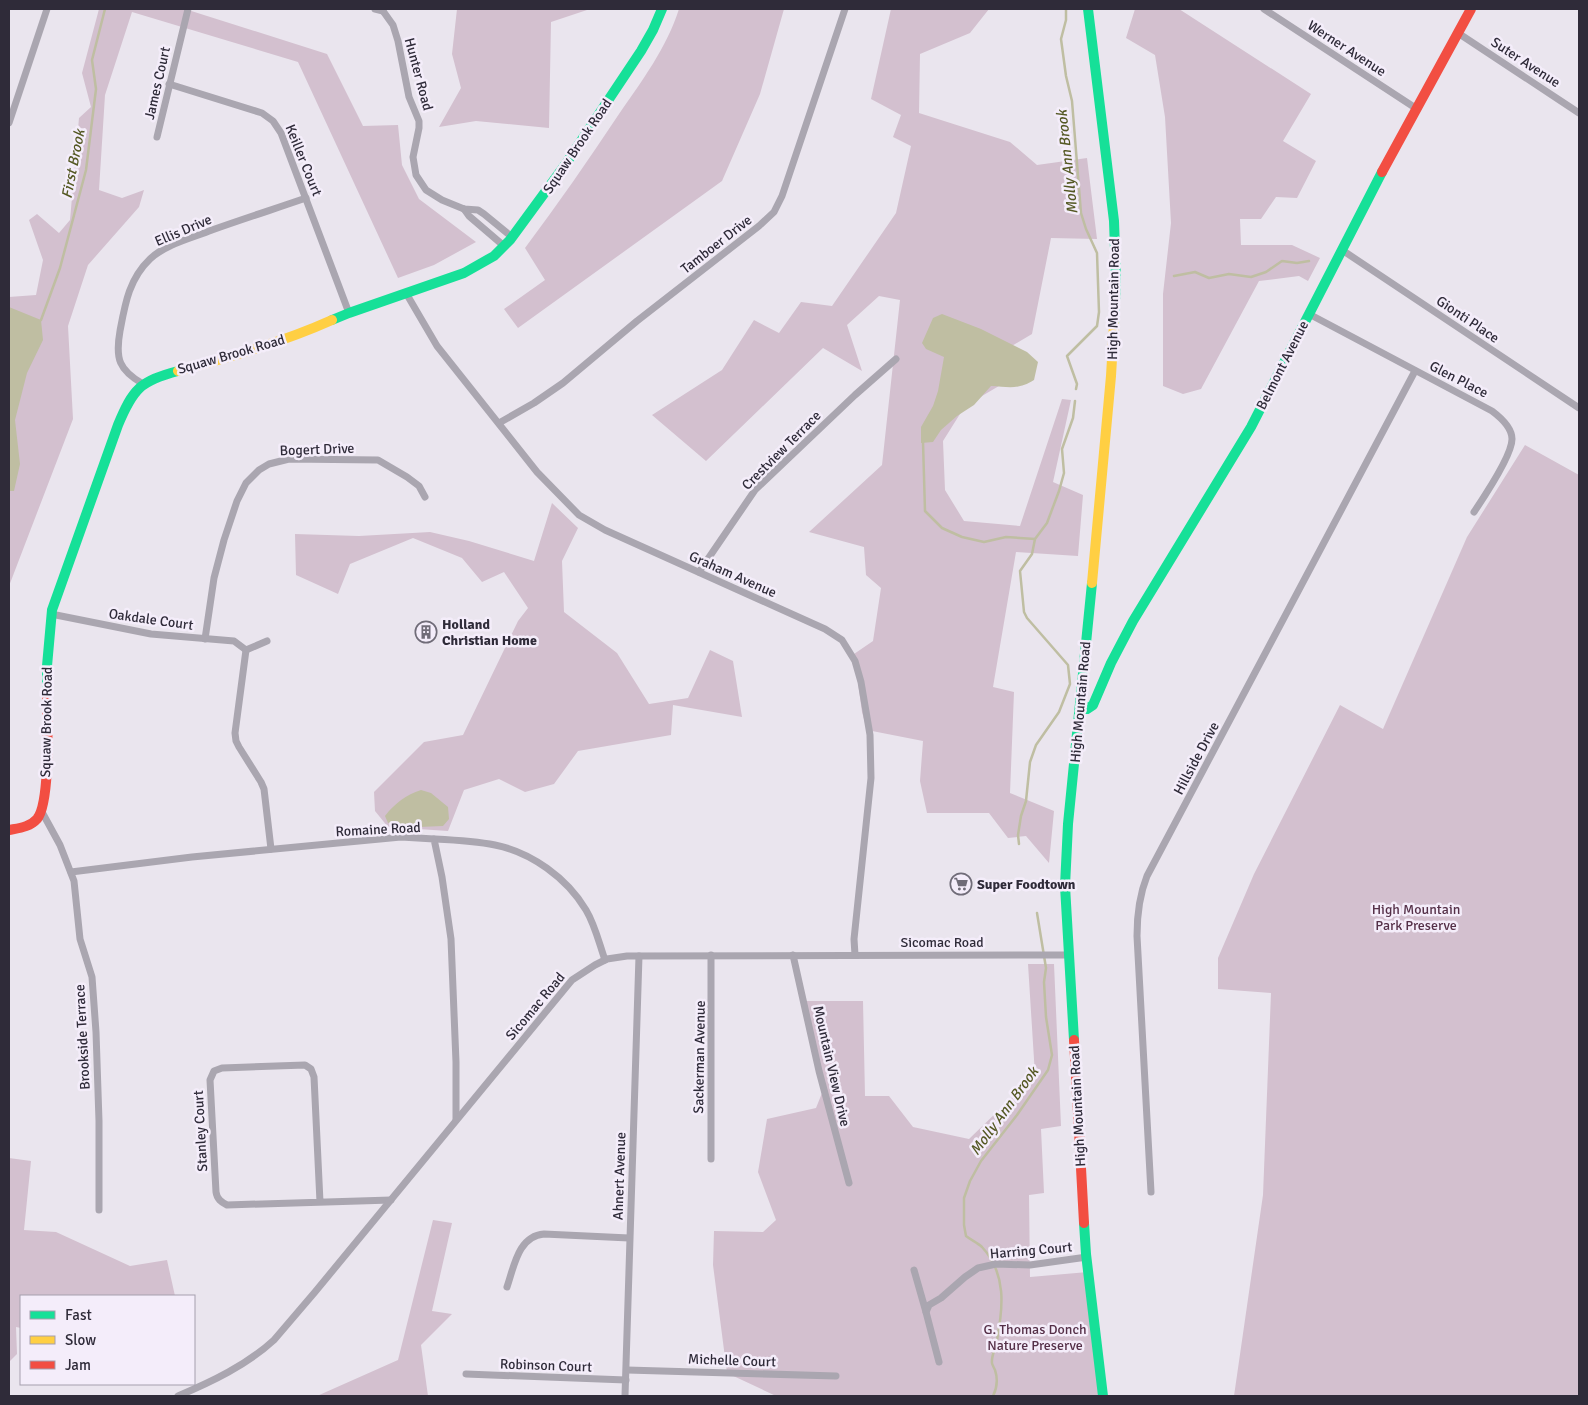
<svg xmlns="http://www.w3.org/2000/svg" width="1588" height="1405" viewBox="0 0 1588 1405" font-family="Signika,sans-serif">
<style>
.green{fill:#d3c0cf}
.water{fill:#bfbea2}
.lines{fill:none;stroke-linecap:round;stroke-linejoin:round}
.stream{stroke:#bfbea2;stroke-width:2.5}
.street{stroke:#aaa6b0;stroke-width:7}
.fast{stroke:#16e098;stroke-width:10}
.slow{stroke:#ffcf43;stroke-width:10}
.jam{stroke:#f24e42;stroke-width:10}
.labels{text-anchor:middle;stroke-width:5;stroke-linejoin:round;paint-order:stroke}
.street-label{font-size:14px;fill:#2f2b39;stroke:#f4edfa}
.poi-label{font-size:14px;font-weight:bold;fill:#2f2b39;stroke:#f4edfa;text-anchor:start}
.park-label{font-size:14px;fill:#553048;stroke:#f4edfa}
.water-label{font-size:15px;font-style:italic;fill:#545823;stroke:#f4edfa}
</style>
<rect width="100%" height="100%" fill="#eae5ee"/>
<g class="green">
<polygon points="99,9 185,9 327,54 363,126 398,125 402,165 419,199 476,242 434,265 398,278 298,62 132,12 105,95 99,190 122,198 144,190 139,207 88,265 68,326 73,419 9,586 9,297 36,295 43,260 29,220 37,214 59,233 70,220 79,118 91,107 82,73"/>
<polygon points="457,9 590,9 551,22 549,128 476,121 439,127 461,88 452,54"/>
<path d="M679,9H784L760,94L722,181L518,328L504,309L545,280L525,248C558,204 589,159 619,114C642,81 667,47 679,9Z"/>
<polygon points="891,9 989,9 970,33 920,54 919,113 1010,142 1037,165 1087,158 1097,239 1051,238 1032,334 1010,347 1021,373 965,406 943,441 945,490 964,521 1020,526 1062,399 1071,400 1053,482 1083,495 1078,556 1016,552 993,687 1014,692 1010,793 1054,811 1049,863 1026,836 1008,838 989,813 927,813 920,781 923,741 867,730 862,712 854,654 873,641 881,588 866,575 864,547 809,532 882,465 900,300 879,296 847,325 862,371 823,348 706,461 652,415 722,370 754,320 779,333 801,302 832,306 896,213 911,146 893,137 901,115 871,99"/>
<polygon points="1135,9 1179,9 1311,94 1283,141 1316,161 1297,198 1276,197 1261,219 1240,219 1241,245 1292,245 1320,258 1308,281 1299,276 1259,281 1201,389 1183,394 1163,386 1163,294 1171,223 1165,117 1155,55 1126,38"/>
<polygon points="1525,445 1579,475 1579,1396 1234,1396 1263,1195 1271,993 1218,989 1218,958 1254,874 1340,705 1383,729 1467,537"/>
<polygon points="552,503 578,528 562,561 564,612 617,653 649,704 688,698 710,650 733,661 742,717 673,705 671,735 578,751 554,784 525,792 499,779 464,790 448,831 388,827 375,811 374,792 424,742 463,735 518,621 528,608 504,572 482,582 462,558 413,538 350,564 338,594 296,575 295,534 359,536 430,532 469,541 534,561"/>
<polygon points="1028,964 1054,964 1061,1126 1041,1129 1044,1193 1029,1195 1030,1277 1088,1272 1103,1396 776,1396 727,1373 713,1265 714,1231 763,1232 776,1220 758,1172 767,1119 816,1108 824,1088 806,1001 863,1001 865,1096 889,1096 913,1127 969,1139 1035,1075"/>
<polygon points="9,1158 31,1161 24,1230 56,1232 130,1266 167,1260 175,1296 21,1296 21,1328 16,1327 17,1354 9,1362"/>
<polygon points="433,1220 452,1223 432,1311 452,1314 421,1345 428,1396 317,1396 398,1360"/>
</g>
<g class="water">
<polygon points="9,307 41,320 43,340 27,373 15,420 20,464 14,491 9,491"/>
<path d="M942,314L981,329L1027,352L1038,362L1034,380C1018,390 1009,387 991,386L974,405L957,416L941,430L933,442L921,443V427L933,406L938,391L944,357L926,349L922,343L933,318Z"/>
<path d="M421,790L431,793L448,807L449,819L443,826L419,827L415,831H411L409,825L388,823L385,816C395,803 406,795 421,790Z"/>
</g>
<g class="lines">
<g class="stream">
<polyline points="1066,9 1066,20 1061,39 1066,76 1072,101 1081,213 1086,229 1097,253 1099,312 1097,326 1067,356 1077,384 1076,389"/>
<polyline points="1174,276 1195,272 1209,278 1229,274 1251,277 1266,272 1282,261 1297,263 1309,261"/>
<polyline points="41,320 60,268 86,170 96,89 92,60 105,9"/>
<polyline points="923,442 925,511 942,528 962,537 984,542 1006,537 1035,539"/>
<polyline points="1019,844 1018,835 1021,816 1026,801 1030,762 1036,745 1059,712 1070,684 1068,665 1027,618 1024,612 1020,571 1032,554 1035,539 1047,523 1059,491 1064,473 1062,449 1073,418 1075,401"/>
<path d="M993,1396C997,1388 998,1379 995,1370C994,1368 992,1364 992,1363C991,1356 996,1347 997,1340C1003,1308 1007,1274 982,1247C978,1243 971,1240 966,1236L964,1225V1198L970,1181L981,1161L1017,1115L1048,1070L1052,1055L1046,1017L1044,982L1046,968L1037,913"/>
</g>
<g class="street">
<polyline points="375,9 383,11"/>
<polyline points="1264,9 1417,109"/>
<polyline points="383,11 393,25 398,41 409,97 419,121 419,128 413,157 416,175 426,190 442,200 464,209 478,210 484,214 512,237"/>
<polyline points="1458,33 1579,113"/>
<polyline points="169,84 262,113 273,121 281,133 349,313"/>
<polyline points="9,123 47,9"/>
<polyline points="157,137 188,9"/>
<polyline points="464,209 469,216 504,246"/>
<polyline points="1342,250 1579,408"/>
<polyline points="406,293 437,346 537,472 579,515 605,530 825,629 842,640 855,661 861,682 870,735 871,778 854,939 855,955"/>
<path d="M1309,314L1492,411C1500,417 1512,428 1512,439C1512,456 1484,497 1474,512"/>
<path d="M143,384C119,370 115,359 120,331C125,304 129,279 150,259C166,244 192,238 212,230C243,219 274,209 306,198"/>
<polyline points="499,423 534,403 563,383 637,321 759,226 774,212 782,196 845,9"/>
<polyline points="699,572 755,490 855,395 896,359"/>
<polyline points="51,614 151,634 234,641 246,650 267,641"/>
<polyline points="205,639 214,578 224,540 237,501 246,483 259,470 269,464 289,459 378,460 407,477 419,486 425,497"/>
<polyline points="246,650 235,733 236,741 239,747 261,782 264,789 271,849"/>
<polyline points="42,812 60,845 74,881 80,939 92,977 96,1032 99,1121 99,1210"/>
<path d="M434,839C454,840 475,841 495,845C531,852 567,878 586,910C595,925 599,943 605,960"/>
<polyline points="71,872 192,857 401,837 434,839 442,877 451,939 456,1062 456,1120"/>
<polyline points="711,955 711,1159"/>
<polyline points="793,955 819,1071 849,1183"/>
<path d="M1151,1192L1137,936C1137,915 1139,896 1147,876C1237,708 1327,540 1415,371"/>
<path d="M320,1202L314,1077L311,1069L305,1065L222,1068L214,1071L210,1080L216,1192C217,1199 221,1202 227,1205L391,1200"/>
<polyline points="914,1270 926,1312"/>
<path d="M507,1287C514,1267 518,1236 544,1234L629,1238"/>
<polyline points="939,1362 926,1312 929,1305 941,1298 965,1277 978,1268 996,1264 1030,1265 1087,1257"/>
<polyline points="627,1370 836,1376"/>
<polyline points="466,1374 626,1380"/>
<path d="M178,1396C211,1382 247,1365 274,1340L315,1292L572,980L595,965L607,959L627,956L1070,955"/>
<polyline points="625,1396 639,956"/>
</g>
<g class="fast">
<polyline points="1088,9 1114,221 1116,279 1114,324"/>
<polyline points="332,320 349,313 464,273 494,256 510,240 565,165 641,51 653,30 662,9"/>
<path d="M47,693V666L52,610L118,425C133,389 140,381 178,371"/>
<polyline points="1080,709 1087,709 1093,705 1111,663 1133,621 1251,427 1382,172"/>
<polyline points="1074,1040 1065,886 1068,824 1092,583"/>
<polyline points="1084,1223 1086,1254 1103,1396"/>
</g>
<g class="slow">
<path d="M178,371C230,357 283,342 332,320"/>
<polyline points="1092,583 1111,376 1114,324"/>
</g>
<g class="jam">
<polyline points="1382,172 1471,9"/>
<path d="M9,830C19,828 30,827 37,819C51,802 47,718 47,693"/>
<polyline points="1074,1040 1084,1223"/>
</g>
</g>
<defs>
<g id="building-ring" transform="scale(1.125)"><circle r="9.5" fill="#f4edfa" stroke="#706c78" stroke-width="1.5"/><path d="M-4-6H4V6H1V3H-1V6H-4ZM-2.5-4.3h1.7v1.8h-1.7ZM.8-4.3h1.7v1.8H.8ZM-2.5-1h1.7V.8h-1.7ZM.8-1h1.7V.8H.8Z" fill="#706c78"/></g>
<g id="supermarket-ring" transform="scale(1.125)"><circle r="9.5" fill="#f4edfa" stroke="#706c78" stroke-width="1.5"/><path d="M-6-5.5h2.5l.6 2H6L4.5 2H-2.5L-4.4-4H-6ZM-1.5 3.2a1.3 1.3 0 1 0 .1 0ZM3 3.2a1.3 1.3 0 1 0 .1 0Z" fill="#706c78"/></g>
</defs>
<g fill-rule="evenodd">
<use href="#building-ring" x="426" y="632"/>
<use href="#supermarket-ring" x="961" y="884"/>
</g>
<g class="labels">
<g class="street-label">
<text transform="translate(1347 48) rotate(33)" y="5">Werner Avenue</text>
<text transform="translate(1526 62) rotate(33)" y="5">Suter Avenue</text>
<text transform="translate(419 74) rotate(75)" y="5">Hunter Road</text>
<text transform="translate(157 83) rotate(-77)" y="5">James Court</text>
<text transform="translate(577 146) rotate(-56)" y="5">Squaw Brook Road</text>
<text transform="translate(304 160) rotate(68)" y="5">Keiller Court</text>
<text transform="translate(183 230) rotate(-23)" y="5">Ellis Drive</text>
<text transform="translate(716 244) rotate(-38)" y="5">Tamboer Drive</text>
<text transform="translate(1113 299) rotate(-89)" y="5">High Mountain Road</text>
<text transform="translate(1468 319) rotate(34)" y="5">Gionti Place</text>
<text transform="translate(231 354) rotate(-16)" y="5">Squaw Brook Road</text>
<text transform="translate(1282 365) rotate(-63)" y="5">Belmont Avenue</text>
<text transform="translate(1459 379) rotate(27)" y="5">Glen Place</text>
<text transform="translate(317 449) rotate(-2)" y="5">Bogert Drive</text>
<text transform="translate(781 450) rotate(-45)" y="5">Crestview Terrace</text>
<text transform="translate(733 574) rotate(24)" y="5">Graham Avenue</text>
<text transform="translate(151 619) rotate(8)" y="5">Oakdale Court</text>
<text transform="translate(1080 702) rotate(-85)" y="5">High Mountain Road</text>
<text transform="translate(46 722) rotate(-89)" y="5">Squaw Brook Road</text>
<text transform="translate(1196 758) rotate(-62)" y="5">Hillside Drive</text>
<text transform="translate(378 829) rotate(-3)" y="5">Romaine Road</text>
<text x="942" y="947">Sicomac Road</text>
<text transform="translate(535 1006) rotate(-50)" y="5">Sicomac Road</text>
<text transform="translate(82 1037) rotate(-93)" y="5">Brookside Terrace</text>
<text transform="translate(699 1057) rotate(-89)" y="5">Sackerman Avenue</text>
<text transform="translate(832 1066) rotate(77)" y="5">Mountain View Drive</text>
<text transform="translate(1077 1106) rotate(-93)" y="5">High Mountain Road</text>
<text transform="translate(200 1131) rotate(-93)" y="5">Stanley Court</text>
<text transform="translate(619 1176) rotate(-88)" y="5">Ahnert Avenue</text>
<text transform="translate(1031 1250) rotate(-5)" y="5">Harring Court</text>
<text transform="translate(732 1360) rotate(2)" y="5">Michelle Court</text>
<text transform="translate(546 1365) rotate(2)" y="5">Robinson Court</text>
</g>
<g class="poi-label">
<text x="442" y="629">Holland<tspan x="442" dy="16">Christian Home</tspan></text>
<text x="977" y="889">Super Foodtown</text>
</g>
<g class="park-label">
<text x="1416" y="914">High Mountain<tspan x="1416" dy="16">Park Preserve</tspan></text>
<text x="1035" y="1334">G. Thomas Donch<tspan x="1035" dy="16">Nature Preserve</tspan></text>
</g>
<g class="water-label">
<text transform="translate(1067 162) rotate(-96)" y="5">Molly Ann Brook</text>
<text transform="translate(73 164) rotate(-79)" y="5">First Brook</text>
<text transform="translate(1004 1111) rotate(-54)" y="5">Molly Ann Brook</text>
</g>
</g>
<rect width="1588" height="1405" fill="none" stroke="#2f2b39" stroke-width="20"/>
<rect x="20" y="1295" width="175" height="90" fill="#f4edfa" stroke="#a59fad"/>
<rect x="30" y="1311" width="25" height="8" fill="#16e098" stroke="#a59fad"/>
<text x="65" y="1320" font-size="15" fill="#2f2b39">Fast</text>
<rect x="30" y="1336" width="25" height="8" fill="#ffcf43" stroke="#a59fad"/>
<text x="65" y="1345" font-size="15" fill="#2f2b39">Slow</text>
<rect x="30" y="1361" width="25" height="8" fill="#f24e42" stroke="#a59fad"/>
<text x="65" y="1370" font-size="15" fill="#2f2b39">Jam</text>
</svg>
